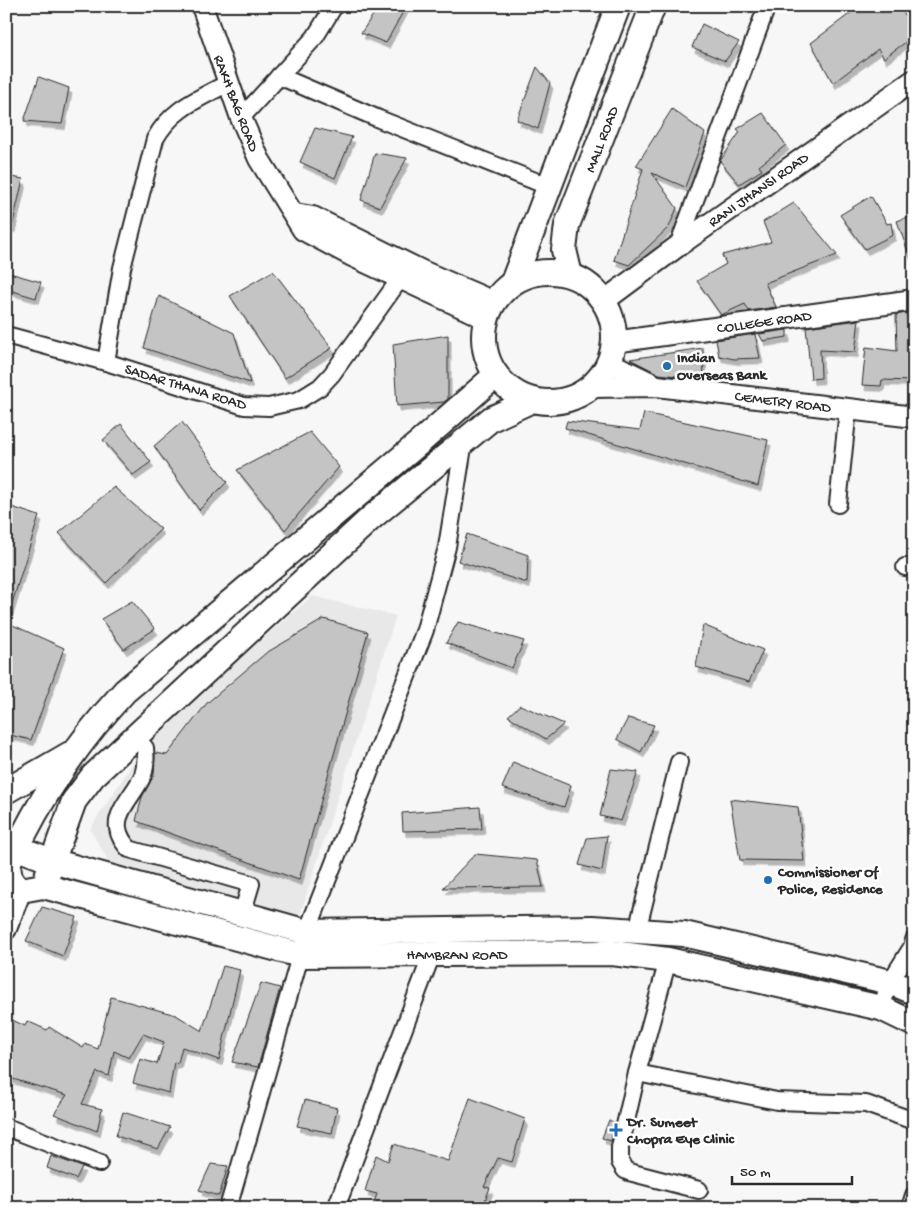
<svg xmlns="http://www.w3.org/2000/svg" width="920" height="1214" viewBox="0 0 920 1214" font-family="'Gochi Hand',sans-serif">
<style>
.built{fill:#e8e8e8}
.building{fill:#c4c4c4;stroke:#2b2b2b;filter:url(#shadow)}
.lines{fill:none;stroke-linecap:round;stroke-linejoin:round}
.minor-casing{stroke:#2b2b2b;stroke-width:20}
.tertiary-casing{stroke:#2b2b2b;stroke-width:24}
.secondary-casing{stroke:#2b2b2b;stroke-width:28}
.minor{stroke:#fff;stroke-width:16}
.tertiary{stroke:#fff;stroke-width:20}
.secondary{stroke:#fff;stroke-width:24}
.poi-dot{fill:#1f6fb2;stroke:#fff;stroke-width:2}
.labels{text-anchor:middle;stroke-width:5;stroke-linejoin:round;paint-order:stroke}
.street-label{font-size:15px;fill:#2b2b2b;stroke:#fff}
.poi-label{font-size:15px;font-weight:bold;fill:#2b2b2b;stroke:#fff;text-anchor:start}
</style>
<defs>
<filter id="shadow"><feDropShadow dx="3" dy="5.5" stdDeviation="0" flood-color="#0004"/></filter>
</defs>
<rect width="100%" height="100%" fill="#f7f7f7"/>
<filter id="ink" filterUnits="userSpaceOnUse"><feTurbulence type="fractalNoise" baseFrequency=".02" numOctaves="2"/><feDisplacementMap in="SourceGraphic" scale="10" xChannelSelector="R" yChannelSelector="G"/><feConvolveMatrix kernelMatrix="1 2 1 2 8 2 1 2 1" color-interpolation-filters="sRGB"/></filter>
<g filter="url(#ink)">
<polygon class="built" points="312,596 396,616 299,918 114,871 90,829 151,735"/>
<g class="building">
<polygon points="379,6 406,6 386,43 361,33"/>
<polygon points="860,6 897,6 914,25 914,36 884,58 878,49 833,83 811,43"/>
<polygon points="702,24 739,42 725,61 692,47"/>
<polygon points="537,67 550,83 538,129 517,120"/>
<polygon points="39,77 69,88 62,124 24,121"/>
<polygon points="672,109 705,133 685,187 652,173 677,208 669,227 629,265 614,260 643,169 636,166"/>
<polygon points="763,113 786,145 759,166 762,170 739,184 720,161 740,132 737,129"/>
<polygon points="315,128 352,137 335,178 300,162"/>
<polygon points="375,153 407,158 380,207 361,200"/>
<polygon points="6,176 23,179 12,227 6,227"/>
<polygon points="871,196 887,224 891,223 893,235 865,249 840,215"/>
<polygon points="794,203 837,255 765,283 776,307 749,311 745,304 721,315 697,281 726,264 722,255 771,242 763,222"/>
<polygon points="914,215 914,262 912,263 897,221"/>
<polygon points="273,271 332,348 285,378 230,296"/>
<polygon points="6,272 41,282 36,298 6,289"/>
<polygon points="159,296 234,333 250,383 144,348"/>
<polygon points="906,313 913,349 912,381 882,380 881,386 862,385 866,347 897,351 896,315"/>
<polygon points="859,320 855,352 820,350 821,378 811,379 806,327"/>
<polygon points="787,330 787,337 763,341 759,334"/>
<polygon points="755,334 760,358 734,359 719,356 716,340"/>
<polygon points="448,335 448,399 444,402 397,406 393,344"/>
<polygon points="703,348 704,379 659,374 630,359"/>
<polygon points="644,413 768,440 758,486 565,428 567,421 640,430"/>
<polygon points="182,422 227,482 199,510 154,446"/>
<polygon points="121,424 151,462 133,475 103,440"/>
<polygon points="310,432 339,467 285,530 237,470"/>
<polygon points="114,487 161,529 106,583 59,533"/>
<polygon points="6,505 39,516 9,613 6,613"/>
<polygon points="467,534 528,555 527,583 458,561"/>
<polygon points="132,601 155,629 124,649 101,619"/>
<polygon points="324,619 368,632 299,880 136,821 142,797 154,775 155,753 167,755 207,703 266,653"/>
<polygon points="6,622 64,648 31,740 6,734"/>
<polygon points="458,622 524,641 512,668 446,643"/>
<polygon points="703,625 763,650 749,682 696,667"/>
<polygon points="520,705 564,724 546,739 508,716"/>
<polygon points="628,718 654,725 641,752 617,739"/>
<polygon points="513,762 571,786 564,807 502,788"/>
<polygon points="611,769 638,772 621,821 600,816"/>
<polygon points="730,799 798,807 804,861 740,860"/>
<polygon points="480,807 482,829 403,831 402,813"/>
<polygon points="607,836 602,871 579,865 587,838"/>
<polygon points="475,854 537,860 543,887 443,888"/>
<polygon points="42,907 77,917 63,956 26,941"/>
<polygon points="223,966 240,970 219,1060 182,1047 178,1063 174,1062 169,1093 133,1083 140,1059 157,1064 164,1042 143,1034 129,1058 114,1051 109,1076 97,1072 82,1104 102,1109 97,1131 54,1114 67,1095 6,1077 6,1017 25,1026 27,1021 47,1030 49,1027 83,1048 85,1044 98,1049 111,997 176,1015 202,1031"/>
<polygon points="261,983 280,988 258,1067 232,1062"/>
<polygon points="470,1098 525,1119 512,1162 498,1158 484,1187 490,1188 482,1208 372,1208 377,1194 365,1191 376,1155 388,1161 394,1144 448,1161"/>
<polygon points="305,1100 337,1108 332,1133 297,1126"/>
<polygon points="123,1112 170,1127 158,1149 116,1136"/>
<polygon points="609,1120 615,1123 611,1141 602,1138"/>
<polygon points="51,1156 82,1167 76,1179 47,1168"/>
<polygon points="211,1164 228,1166 219,1196 199,1190"/>
</g>
<g class="lines">
<g class="minor-casing">
<g id="minor">
<polyline points="279,76 379,119 550,187"/>
<polyline points="241,118 315,37 334,6"/>
<polyline points="678,246 767,6"/>
<polyline points="6,335 106,362 244,406 269,407 299,400 320,387 332,374 400,279"/>
<path d="M106,362L122,268L155,139C172,108 199,99 228,83"/>
<polyline points="838,504 848,409"/>
<polyline points="905,567 914,568"/>
<path d="M135,737L145,748C146,758 146,766 143,775C137,791 115,811 118,828C119,837 124,843 129,849L251,884L242,914"/>
<polyline points="637,931 679,762"/>
<polyline points="668,960 637,1073 620,1147 620,1162 625,1170 629,1172 699,1190"/>
<polyline points="881,1008 890,982 912,947 914,940"/>
<polyline points="637,1073 777,1101 866,1104 914,1121"/>
<polyline points="6,1127 99,1163"/>
<polyline points="228,1208 307,932 425,630 447,547 464,441"/>
<polyline points="336,1208 432,954"/>
<polyline points="910,1208 914,1195"/>
</g>
</g>
<g class="tertiary-casing">
<g id="tertiary">
<polyline points="202,6 241,118 259,159 303,230 352,256 487,319"/>
<polyline points="295,214 313,217 422,271 494,302"/>
<polyline points="604,301 678,246 914,80"/>
<polyline points="614,342 914,300"/>
<polyline points="610,363 653,384"/>
<polyline points="592,387 657,386 914,417"/>
<polyline points="6,929 21,890"/>
</g>
</g>
<g class="secondary-casing">
<g id="secondary">
<circle cx="549" cy="337" r="65"/>
<polyline points="570,275 564,250 567,225 653,6"/>
<polyline points="513,282 618,6"/>
<path d="M496,375L419,443L125,691C86,733 49,785 23,836C18,845 11,853 9,863C7,875 12,883 21,890L43,886L300,955L612,953L668,960L881,1008L914,1024"/>
<polyline points="6,791 70,754"/>
<polyline points="17,848 52,861 307,932 592,928 684,934 890,982 914,992"/>
<polyline points="47,876 74,801 93,776 371,518 491,419 532,400"/>
</g>
</g>
<use href="#minor" class="minor"/>
<use href="#tertiary" class="tertiary"/>
<use href="#secondary" class="secondary"/>
</g>
</g>
<g class="poi-dot">
<circle cx="667" cy="366" r="5"/>
<circle cx="768" cy="880" r="5"/>
<path d="M613.5 1122.5h5v5h5v5h-5v5h-5v-5h-5v-5h5z"/>
</g>
<g class="labels">
<g class="street-label">
<text transform="translate(237 103) rotate(69)" y="5">RAKH BAG ROAD</text>
<text transform="translate(601 139) rotate(-69)" y="5">MALL ROAD</text>
<text transform="translate(758 189) rotate(-35)" y="5">RANI JHANSI ROAD</text>
<text transform="translate(764 321) rotate(-8)" y="5">COLLEGE ROAD</text>
<text transform="translate(186 386) rotate(17)" y="5">SADAR THANA ROAD</text>
<text transform="translate(783 401) rotate(7)" y="5">CEMETRY ROAD</text>
<text x="457" y="959">HAMBRAN ROAD</text>
</g>
<g class="poi-label">
<text x="677" y="362">Indian<tspan x="677" dy="17">Overseas Bank</tspan></text>
<text x="778" y="876">Commissioner Of<tspan x="778" dy="17">Police, Residence</tspan></text>
<text x="627" y="1126">Dr. Sumeet<tspan x="627" dy="17">Chopra Eye Clinic</tspan></text>
</g>
</g>
<rect width="920" height="1214" fill="none" stroke="#fff" stroke-width="25"/>
<rect x="12" y="12" width="895" height="1189" fill="none" stroke="#2b2b2b" stroke-width="2" filter="url(#ink)"/>
<path d="M732 1176v8h120v-8" fill="none" stroke="#2b2b2b" stroke-width="2.5"/>
<text x="740" y="1176" font-size="15" fill="#2b2b2b" stroke="#ffffff" stroke-width="4" paint-order="stroke">50 m</text>
</svg>
